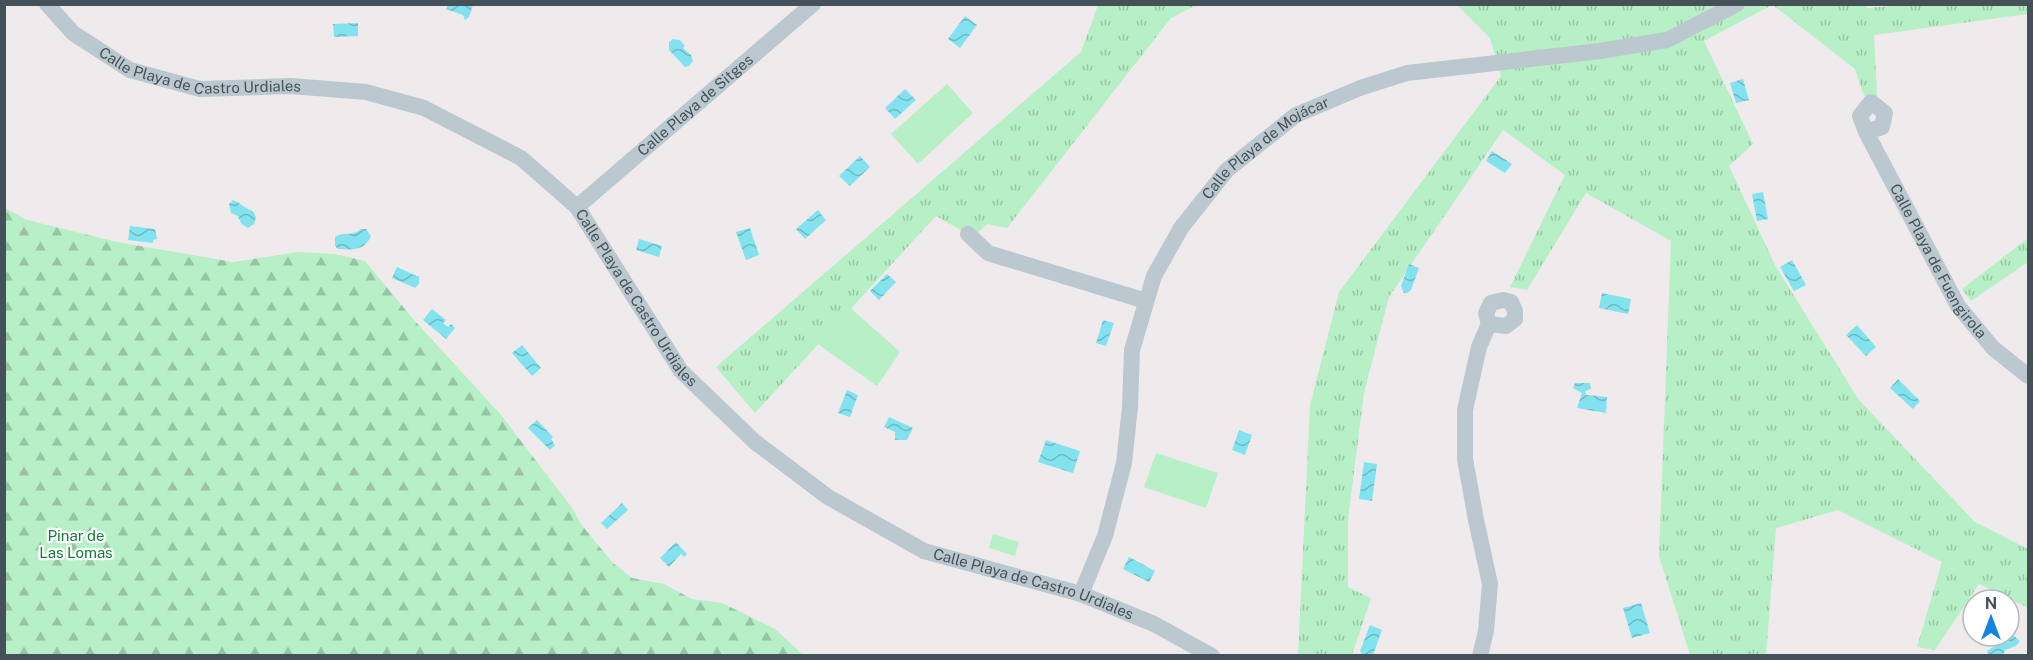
<svg xmlns="http://www.w3.org/2000/svg" width="2033" height="660" viewBox="0 0 2033 660" font-family="'Public Sans',sans-serif">
<style>
.grass{fill:url(#grass-tufts)}
.forest{fill:url(#forest-firs)}
.garden{fill:#b7efc6}
.water{fill:url(#water-waves)}
.lines{fill:none;stroke-linecap:round;stroke-linejoin:round}
.minor{stroke:#bcc8cf;stroke-width:16}
.labels{text-anchor:middle;stroke-width:4.5;stroke-linejoin:round;paint-order:stroke}
.street-label{font-size:15px;fill:#445159;stroke:#fff}
.park-label{font-size:15px;fill:#137c3c;stroke:#fff}
</style>
<defs>
<pattern id="grass-tufts" width="24" height="20" patternUnits="userSpaceOnUse" patternTransform="scale(1.5)"><rect width="24" height="20" fill="#b7efc6"/><path d="M3 7l-1-3M5 7V3M7 7l1-3M15 17l-1-3M17 17v-4M19 17l1-3" fill="none" stroke="#96c4a4"/></pattern>
<pattern id="forest-firs" width="22" height="20" patternUnits="userSpaceOnUse" patternTransform="scale(1.5)"><rect width="22" height="20" fill="#b7efc6"/><path d="M5 1l3.5 6h-7zM16 11l3.5 6h-7z" fill="#96c4a4"/></pattern>
<pattern id="water-waves" width="16" height="10" patternUnits="userSpaceOnUse" patternTransform="scale(1.5)"><rect width="16" height="10" fill="#82e3ee"/><path d="M0 5q4-4 8 0t8 0" fill="none" stroke="#6cbac4"/></pattern>
</defs>
<rect width="100%" height="100%" fill="#efebec"/>
<g class="grass">
<polygon points="1862,4 1868,8 1912,4 2028,4 2028,14 1874,35 1877,96 1864,96 1855,69 1773,5"/>
<polygon points="1098,5 1196,5 1171,18 1007,228 987,224 973,237 936,216 755,413 716,367 1081,52"/>
<polygon points="1457,5 1772,5 1704,41 1753,144 1729,166 1776,267 1859,400 1975,522 2028,549 2028,608 1979,584 1935,650 1917,647 1942,562 1838,510 1776,528 1766,655 1690,655 1659,556 1671,241 1586,193 1527,290 1510,287 1565,175 1503,130 1389,297 1364,393 1348,519 1348,587 1371,598 1352,655 1298,656 1310,405 1339,292 1501,76 1490,38"/>
<polygon points="2028,238 2028,262 1971,301 1962,289"/>
</g>
<polygon class="forest" points="5,208 27,220 117,242 233,262 299,252 335,254 365,261 414,320 501,415 573,509 580,523 612,562 632,578 664,584 692,599 722,603 775,629 803,655 5,655"/>
<g class="garden">
<polygon points="947,84 973,113 918,164 891,134"/>
<polygon points="847,305 900,352 877,386 811,339"/>
<polygon points="1156,453 1218,473 1206,508 1144,487"/>
<polygon points="993,534 1019,542 1015,556 989,548"/>
</g>
<g class="water">
<polygon points="448,5 448,4 473,5 469,17 465,20 463,15 446,9"/>
<polygon points="965,16 977,25 960,48 948,39"/>
<polygon points="358,23 358,36 334,37 333,24"/>
<polygon points="673,39 680,40 685,46 683,48 691,55 693,61 689,66 685,67 669,50 669,42"/>
<polygon points="1743,79 1749,100 1736,103 1730,83"/>
<polygon points="905,89 916,100 895,119 885,108"/>
<polygon points="1492,151 1512,164 1505,173 1486,161"/>
<polygon points="860,156 870,167 850,186 839,176"/>
<polygon points="1763,192 1768,219 1757,221 1752,194"/>
<path d="M233,200C241,203 244,208 253,211L256,217L254,224L248,228C242,225 240,222 238,216L231,213L229,204Z"/>
<polygon points="818,210 826,220 805,239 796,229"/>
<polygon points="130,226 155,229 157,239 153,240 153,243 128,240"/>
<polygon points="750,228 759,255 746,260 736,232"/>
<path d="M361,229H366L371,236C365,251 351,250 338,249L335,246V237C344,231 351,237 361,229Z"/>
<polygon points="639,239 662,246 659,257 636,250"/>
<polygon points="1792,260 1806,285 1794,291 1780,267"/>
<polygon points="1409,264 1419,268 1411,290 1407,293 1404,293 1401,286"/>
<polygon points="397,267 419,277 419,284 415,288 392,278"/>
<polygon points="887,274 896,282 879,300 870,291"/>
<polygon points="1602,293 1631,299 1628,314 1599,308"/>
<polygon points="432,309 446,320 443,323 448,327 451,324 455,328 446,339 423,320"/>
<polygon points="1103,320 1114,323 1106,346 1096,343"/>
<polygon points="1857,325 1876,347 1866,356 1846,335"/>
<polygon points="522,345 541,368 532,376 512,353"/>
<polygon points="1898,379 1920,401 1913,409 1890,388"/>
<polygon points="1575,383 1590,383 1591,389 1585,391 1586,395 1607,397 1606,413 1577,408 1582,393 1573,388"/>
<polygon points="847,390 858,395 850,417 838,413"/>
<polygon points="889,417 913,428 907,440 895,440 895,432 884,427"/>
<polygon points="537,420 553,437 551,439 555,445 550,450 528,428"/>
<polygon points="1239,430 1252,435 1245,455 1232,450"/>
<polygon points="1046,440 1080,451 1073,473 1038,462"/>
<polygon points="1364,462 1377,464 1372,501 1359,499"/>
<polygon points="622,503 628,510 607,529 601,523"/>
<polygon points="676,542 687,554 684,557 681,554 669,567 660,558"/>
<polygon points="1129,557 1155,571 1149,582 1123,569"/>
<polygon points="1641,603 1650,633 1632,638 1623,608"/>
<polygon points="1370,625 1382,630 1373,655 1362,655 1360,651"/>
<polygon points="2013,635 2020,641 2016,646 2005,650 2003,655 1988,655 1987,651"/>
</g>
<g class="lines">
<g class="minor">
<path id="s1" d="M47,4L73,33L130,70L200,89L291,86L366,92L424,108L521,158L577,207L681,371L755,442L828,497L924,551L1081,594L1154,624L1212,656"/>
<path id="s2" d="M1866,132L1882,127L1885,113L1871,102L1860,116L1866,132L1958,306L1993,348L2028,376"/>
<path id="s3" d="M577,207L813,4"/>
<polyline points="968,234 988,253 1146,301"/>
<polygon points="1503,300 1511,302 1515,311 1515,319 1506,326 1489,324 1486,313 1491,303"/>
<path id="s4" d="M1081,594L1105,536L1124,463L1130,407L1132,350L1154,276L1181,228L1227,170L1296,115L1360,88L1407,73L1600,51L1667,40L1737,4"/>
<polyline points="1480,656 1486,631 1490,584 1476,520 1465,459 1465,410 1479,347 1489,324"/>
</g>
</g>
<g class="labels">
<g class="street-label">
<text dy="5" stroke="none"><textPath href="#s1" startOffset="176">Calle Playa de Castro Urdiales</textPath></text>
<text dy="5" stroke="none"><textPath href="#s3" startOffset="156">Calle Playa de Sitges</textPath></text>
<text dy="5" stroke="none"><textPath href="#s4" startOffset="502">Calle Playa de Mojácar</textPath></text>
<text dy="5" stroke="none"><textPath href="#s2" startOffset="232">Calle Playa de Fuengirola</textPath></text>
<text dy="5" stroke="none"><textPath href="#s1" startOffset="698">Calle Playa de Castro Urdiales</textPath></text>
<text dy="5" stroke="none"><textPath href="#s1" startOffset="1202">Calle Playa de Castro Urdiales</textPath></text>
</g>
<g class="park-label">
<text x="76" y="541">Pinar de<tspan x="76" dy="17">Las Lomas</tspan></text>
</g>
</g>
<rect width="2033" height="660" fill="none" stroke="#445159" stroke-width="12"/>
<g transform="translate(1991 618)"><circle r="28" fill="#ffffff" stroke="#b4b9bd" stroke-width="1.5"/>
<path d="M0-4.5L10 22L0 15L-10 22Z" fill="#1383e1"/>
<text y="-9" font-size="16" font-weight="bold" text-anchor="middle" fill="#445159">N</text>
</g>
</svg>
